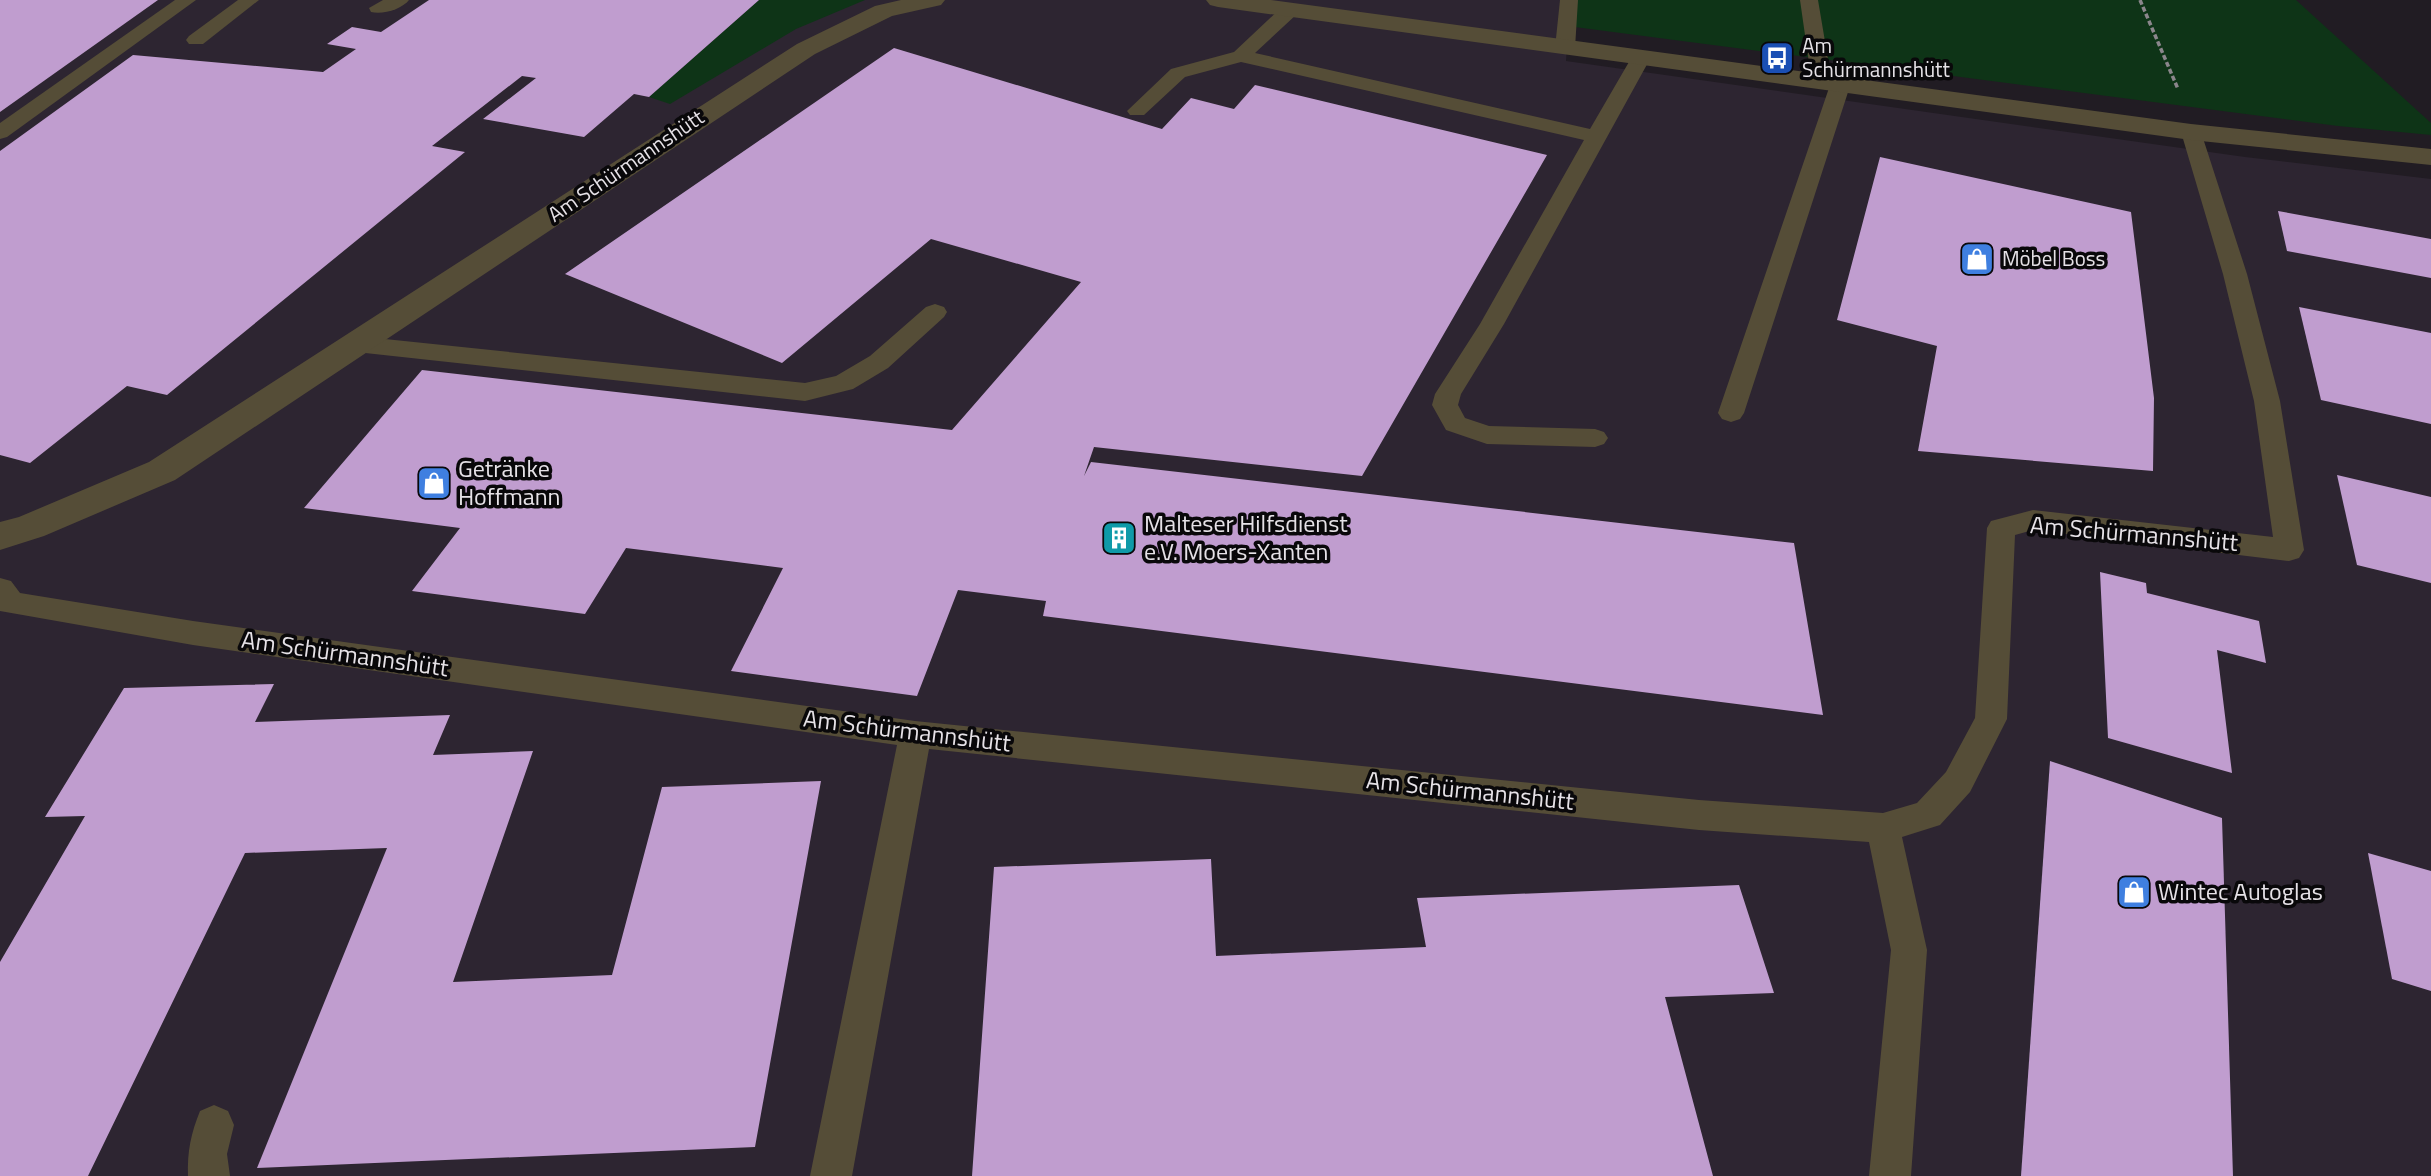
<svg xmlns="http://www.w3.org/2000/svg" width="2431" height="1176" viewBox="0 0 2431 1176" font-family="'Titillium Web',sans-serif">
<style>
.built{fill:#2d2531}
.green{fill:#0e3417}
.building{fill:#c09dcf}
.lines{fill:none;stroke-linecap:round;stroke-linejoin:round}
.path{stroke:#8b868c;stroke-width:3.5;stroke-dasharray:5 2.5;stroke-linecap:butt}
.service{fill:#554d37;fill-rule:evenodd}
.minor{fill:#554d37;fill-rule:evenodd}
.labels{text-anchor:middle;stroke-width:7;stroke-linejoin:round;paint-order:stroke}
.far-poi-label{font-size:21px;fill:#e6e2e7;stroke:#09080a;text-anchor:start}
.far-street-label{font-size:21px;fill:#e6e2e7;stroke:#09080a}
.poi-label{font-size:24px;fill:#e6e2e7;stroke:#09080a;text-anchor:start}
.street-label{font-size:24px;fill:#e6e2e7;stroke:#09080a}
</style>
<rect width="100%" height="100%" fill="#211c23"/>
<polygon class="built" points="0,0 1570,0 1566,61 2245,157 2431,179 2431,1176 0,1176"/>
<g class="green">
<polygon points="759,0 865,0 796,29 670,104 649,97"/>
<polygon points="1570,0 2296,0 2431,123 2431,135 2338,126 1567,26"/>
</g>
<g class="building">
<polygon points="0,0 158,0 0,112"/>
<polygon points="429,0 759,0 649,97 634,94 584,137 483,119 536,78 522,76 432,146 465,152 167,395 127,386 30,463 0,455 0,151 133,55 323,72 356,49 327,44 352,27 381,32"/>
<polygon points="894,48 1162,129 1191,98 1234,109 1255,85 1547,155 1362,476 1094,447 1084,476 1091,462 1794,543 1823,715 1043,616 1046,601 958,590 917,696 731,671 783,568 626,548 585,614 412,591 460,528 304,508 422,370 952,430 1081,282 931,239 782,363 565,274"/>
<polygon points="1880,157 2131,212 2154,398 2153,471 1918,451 1937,346 1837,320"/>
<polygon points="2278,211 2431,239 2431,278 2287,251"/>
<polygon points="2299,307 2431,333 2431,424 2321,400"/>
<polygon points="2337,475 2431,497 2431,583 2357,565"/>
<polygon points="2100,572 2146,583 2147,593 2259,621 2266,663 2217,650 2232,773 2108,738"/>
<polygon points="274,684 255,722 450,715 433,755 533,751 453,982 612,975 662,787 821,781 755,1147 257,1168 387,848 245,853 88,1176 0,1176 0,962 85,816 45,817 124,688"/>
<polygon points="2050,761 2222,818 2233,1176 2021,1176"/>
<polygon points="2368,853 2431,871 2431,991 2392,979"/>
<polygon points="1211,859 1216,956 1426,947 1417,898 1739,885 1774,993 1665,997 1713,1176 972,1176 994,867"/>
</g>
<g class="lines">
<polyline class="path" points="2140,0 2178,89"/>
<g class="service">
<polygon points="175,0 196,0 7,137 0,139 0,123"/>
<polygon points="238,0 259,0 203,44 189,44 186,40 189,36"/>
<path d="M383,0H409C402,9 383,15 371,12L369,8Z"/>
<polygon points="1560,0 1578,0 1575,48 1565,54 1555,48"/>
<polygon points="1800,0 1818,0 1832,83 1840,80 1847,82 1850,86 1744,413 1740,419 1731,422 1722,419 1718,413 1829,88 1815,88 1812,84"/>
<polygon points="1290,4 1297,6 1299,10 1297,14 1255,53 1590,129 1633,55 1647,55 1650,59 1504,324 1461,394 1458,405 1465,418 1489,426 1595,429 1604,432 1608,438 1604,444 1595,447 1487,444 1446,430 1432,405 1435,394 1480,324 1584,140 1241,62 1185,77 1144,115 1130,115 1127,111 1171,69 1234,52 1283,6"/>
<polygon points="2191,126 2198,128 2201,132 2247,274 2280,401 2304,550 2299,558 2289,561 2033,530 2015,535 2007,719 1970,792 1940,825 1902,837 1927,950 1911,1176 1869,1176 1891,950 1869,842 1699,830 929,749 852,1176 810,1176 897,745 193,645 0,611 0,578 11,581 20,593 193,621 915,721 1699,800 1883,813 1917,803 1946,772 1975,718 1987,528 1991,521 2033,510 2273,537 2254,401 2223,274 2181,132 2184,128"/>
<polygon points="935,304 944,307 947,312 944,317 888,368 853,389 805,401 356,352 347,350 343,344 347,338 356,336 805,383 836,376 870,356 926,307"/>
<path d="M214,1105L228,1111L234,1125L227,1154L230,1176H188C187,1152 191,1133 200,1111Z"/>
</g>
<g class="minor">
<polygon points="901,0 945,0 941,5 892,16 815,54 175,480 44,536 0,550 0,522 19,517 149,462 797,44 875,6"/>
<polygon points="1206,0 1271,0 2191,124 2431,149 2431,165 2191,140 1218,7 1210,5"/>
</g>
</g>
<defs>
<g id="bus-square" transform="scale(1.75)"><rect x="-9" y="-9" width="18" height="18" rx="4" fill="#1a4fb4" stroke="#09080a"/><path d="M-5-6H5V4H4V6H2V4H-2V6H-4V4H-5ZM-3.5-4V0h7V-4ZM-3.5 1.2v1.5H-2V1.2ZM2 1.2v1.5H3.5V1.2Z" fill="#fff"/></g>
<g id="shop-square" transform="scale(1.75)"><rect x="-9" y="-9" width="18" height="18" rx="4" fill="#3f7fe0" stroke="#09080a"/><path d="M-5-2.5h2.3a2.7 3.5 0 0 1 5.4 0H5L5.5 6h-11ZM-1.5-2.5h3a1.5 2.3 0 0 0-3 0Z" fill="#fff"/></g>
<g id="building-square" transform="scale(1.75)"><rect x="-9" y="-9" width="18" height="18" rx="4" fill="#0f9aa8" stroke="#09080a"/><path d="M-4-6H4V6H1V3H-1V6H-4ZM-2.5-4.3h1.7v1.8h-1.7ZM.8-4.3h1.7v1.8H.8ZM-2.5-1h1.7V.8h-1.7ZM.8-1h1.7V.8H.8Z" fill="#fff"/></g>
</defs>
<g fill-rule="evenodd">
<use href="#bus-square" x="1777" y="58"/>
<use href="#shop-square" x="1977" y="259"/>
<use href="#shop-square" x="434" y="483"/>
<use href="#building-square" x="1119" y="538"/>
<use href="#shop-square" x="2134" y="892"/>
</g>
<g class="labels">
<g class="far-poi-label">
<text x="1802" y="53">Am<tspan x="1802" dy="24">Schürmannshütt</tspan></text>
<text x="2002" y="266">Möbel Boss</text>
</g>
<g class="far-street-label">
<text transform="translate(626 166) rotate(-34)" y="7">Am Schürmannshütt</text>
</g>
<g class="poi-label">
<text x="458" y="477">Getränke<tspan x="458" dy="28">Hoffmann</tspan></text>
<text x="1144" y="532">Malteser Hilfsdienst<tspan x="1144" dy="28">e.V. Moers-Xanten</tspan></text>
<text x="2158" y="900">Wintec Autoglas</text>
</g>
<g class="street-label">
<text transform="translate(2134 534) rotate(5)" y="8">Am Schürmannshütt</text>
<text transform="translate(345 654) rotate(8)" y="8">Am Schürmannshütt</text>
<text transform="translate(907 731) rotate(7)" y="8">Am Schürmannshütt</text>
<text transform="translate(1470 791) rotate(6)" y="8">Am Schürmannshütt</text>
</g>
</g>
</svg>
